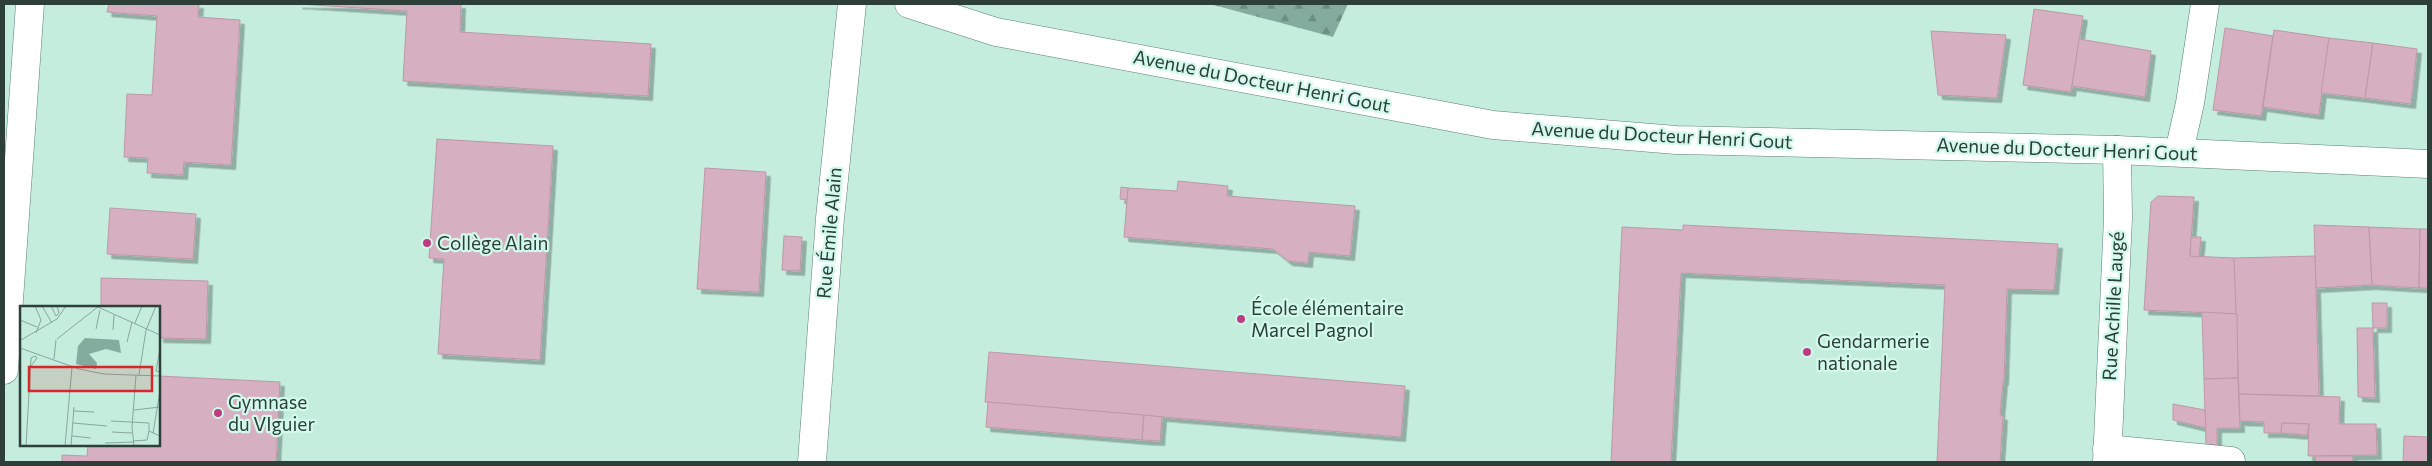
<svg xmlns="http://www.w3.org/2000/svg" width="2432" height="466" viewBox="0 0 2432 466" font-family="Commissioner,sans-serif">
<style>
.forest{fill:url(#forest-firs)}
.building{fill:#d6b0c0;stroke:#bd98a7;filter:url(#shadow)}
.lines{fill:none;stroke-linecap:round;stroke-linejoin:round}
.minor-casing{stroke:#5a8073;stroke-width:29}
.major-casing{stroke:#5a8073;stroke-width:29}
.minor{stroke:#fff;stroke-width:28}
.major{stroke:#fff;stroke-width:28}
.poi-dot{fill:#be3b81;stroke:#d1faeb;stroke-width:2}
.labels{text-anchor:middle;stroke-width:4.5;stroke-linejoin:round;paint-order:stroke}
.street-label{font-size:19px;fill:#2e3e38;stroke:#d1faeb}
.poi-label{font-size:19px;fill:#2e3e38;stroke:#d1faeb;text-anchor:start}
.inset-road{fill:none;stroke:#88a79c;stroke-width:1}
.view{fill:#d62828;fill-opacity:0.15;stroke:#d62828;stroke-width:2.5}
.inset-edge{fill:none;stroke:#2e3e38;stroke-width:2.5}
</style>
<defs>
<pattern id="forest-firs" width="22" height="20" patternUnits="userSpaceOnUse" patternTransform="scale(1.25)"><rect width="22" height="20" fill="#84ac9e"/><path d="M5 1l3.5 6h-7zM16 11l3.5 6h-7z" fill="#6c8d82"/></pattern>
<filter id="shadow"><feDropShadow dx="4.5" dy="4.5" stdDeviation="0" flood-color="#0004"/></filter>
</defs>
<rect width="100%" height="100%" fill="#c4edde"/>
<polygon class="forest" points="1210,4 1348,4 1333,37"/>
<g class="building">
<polygon points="109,4 199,4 198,17 240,20 231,165 184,162 183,175 147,173 148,158 124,157 127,94 152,95 157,16 107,12"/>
<polygon points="298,4 461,4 460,32 651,44 648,96 403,81 407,11"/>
<polygon points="2034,9 2083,16 2071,92 2023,85"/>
<polygon points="2225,28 2273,36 2261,116 2213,110"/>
<polygon points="2274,30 2329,38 2319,115 2263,107"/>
<polygon points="1931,31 2006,35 1997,98 1938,95"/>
<polygon points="2329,38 2373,43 2365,98 2321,93"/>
<polygon points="2079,39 2151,51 2145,97 2072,86"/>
<polygon points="2373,43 2417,49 2411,104 2365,98"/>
<polygon points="437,139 553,146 540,360 438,354 444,259 429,258"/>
<polygon points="705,168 766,172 759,292 697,289"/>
<polygon points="1178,181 1228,186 1227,196 1355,206 1350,256 1309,252 1308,263 1288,261 1273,249 1124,237 1128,188 1177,191"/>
<polygon points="1121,187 1128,188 1127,200 1120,199"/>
<polygon points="2158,196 2194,197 2190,256 2234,258 2237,314 2144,310 2151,202"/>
<polygon points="110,208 196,214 193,259 107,254"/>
<polygon points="1683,225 2058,244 2054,290 2007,289 2004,381 2003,381 2000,415 2003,416 2000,462 1937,462 1945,285 1681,273 1671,462 1611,462 1622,227 1683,230"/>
<polygon points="2314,225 2369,227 2372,285 2316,288"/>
<polygon points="2369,227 2420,229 2419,288 2372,285"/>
<polygon points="2420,229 2428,229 2428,288 2419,288"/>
<polygon points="784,236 802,237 800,271 782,270"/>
<polygon points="2191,237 2201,237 2199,257 2190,256"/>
<polygon points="2315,256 2319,396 2239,394 2234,258"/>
<polygon points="101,278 208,281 206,339 159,338 159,307 101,307"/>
<polygon points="2372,303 2387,303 2387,328 2373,328"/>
<polygon points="2202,312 2237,314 2238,378 2204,379"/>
<polygon points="2357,328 2373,328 2375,398 2358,397"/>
<polygon points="989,352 1405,386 1401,437 985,402"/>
<polygon points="159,376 280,382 276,462 62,462 62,455 87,456 88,445 159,445"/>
<polygon points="2238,378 2240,428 2217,428 2217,445 2206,445 2204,379"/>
<polygon points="2239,394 2340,397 2339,424 2376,424 2377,455 2308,456 2309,424 2282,423 2281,433 2264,433 2264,422 2240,421"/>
<polygon points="988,402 1144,415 1142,440 986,427"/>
<polygon points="2173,404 2205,410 2206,428 2173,420"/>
<polygon points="1144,415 1162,417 1160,441 1142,440"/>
<polygon points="2282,423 2309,424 2307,435 2281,433"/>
<polygon points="2404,436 2428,437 2428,462 2403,462"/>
<polygon points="2315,456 2352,456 2353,462 2316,462"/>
</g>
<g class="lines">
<g class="minor-casing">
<g id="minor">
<polyline points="2179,152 2190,103 2205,4"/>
<polyline points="4,370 30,4"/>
<polyline points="2107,449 2231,461"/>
<polyline points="812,462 830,218 852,4"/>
<polyline points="2107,462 2118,218 2117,150"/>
</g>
</g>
<g class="major-casing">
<polyline id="major" points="909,4 996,32 1493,125 1676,140 2117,150 2428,164"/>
</g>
<use href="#minor" class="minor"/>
<use href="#major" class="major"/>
</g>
<g class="poi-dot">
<circle cx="427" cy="243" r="5"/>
<circle cx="1241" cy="319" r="5"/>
<circle cx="1807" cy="352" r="5"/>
<circle cx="218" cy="413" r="5"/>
</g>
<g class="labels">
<g class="street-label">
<text transform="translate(1262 81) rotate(11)" y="7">Avenue du Docteur Henri Gout</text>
<text transform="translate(1662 135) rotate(3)" y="7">Avenue du Docteur Henri Gout</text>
<text transform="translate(2067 149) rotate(2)" y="7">Avenue du Docteur Henri Gout</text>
<text transform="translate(829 233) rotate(-85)" y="7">Rue Émile Alain</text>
<text transform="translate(2113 306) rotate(-87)" y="7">Rue Achille Laugé</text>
</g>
<g class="poi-label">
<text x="437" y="250">Collège Alain</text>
<text x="1251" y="315">École élémentaire<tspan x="1251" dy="22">Marcel Pagnol</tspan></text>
<text x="1817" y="348">Gendarmerie<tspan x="1817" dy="22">nationale</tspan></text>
<text x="228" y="409">Gymnase<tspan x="228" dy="22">du VIguier</tspan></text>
</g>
</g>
<g transform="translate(20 306)">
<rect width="140" height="140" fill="#c4edde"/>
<path d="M65,32L99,34L101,47L86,43L69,48L77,57L76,63L56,58L58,40Z" fill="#84ac9e"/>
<path class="inset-road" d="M15,0L21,14L16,27M22,0L32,17M31,0L36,10L39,7L37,0M78,1L140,29M0,14L17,21M115,17L122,0M76,23L80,4M93,24L94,9M37,33L79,0M1,34L37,13L46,0M107,36L112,16M0,42L59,63L84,68L140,70M140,43L136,65L140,66M34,53L36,34M119,69L126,24L136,0M114,104L140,101M54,105L74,106M91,115L129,117V125L140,130M53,117L87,120M92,126L112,127M133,127L140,85M52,130L71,132M113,135L127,134L129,125M85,137L114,136M6,140L11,52L15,50L17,52L11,60M45,140L52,61M51,140L54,101M114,140L112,121L116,69"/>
<path class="view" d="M9,61H132V85H9Z"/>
<rect width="140" height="140" class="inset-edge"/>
</g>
<rect width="2432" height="466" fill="none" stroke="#2e3e38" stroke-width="10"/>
</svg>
